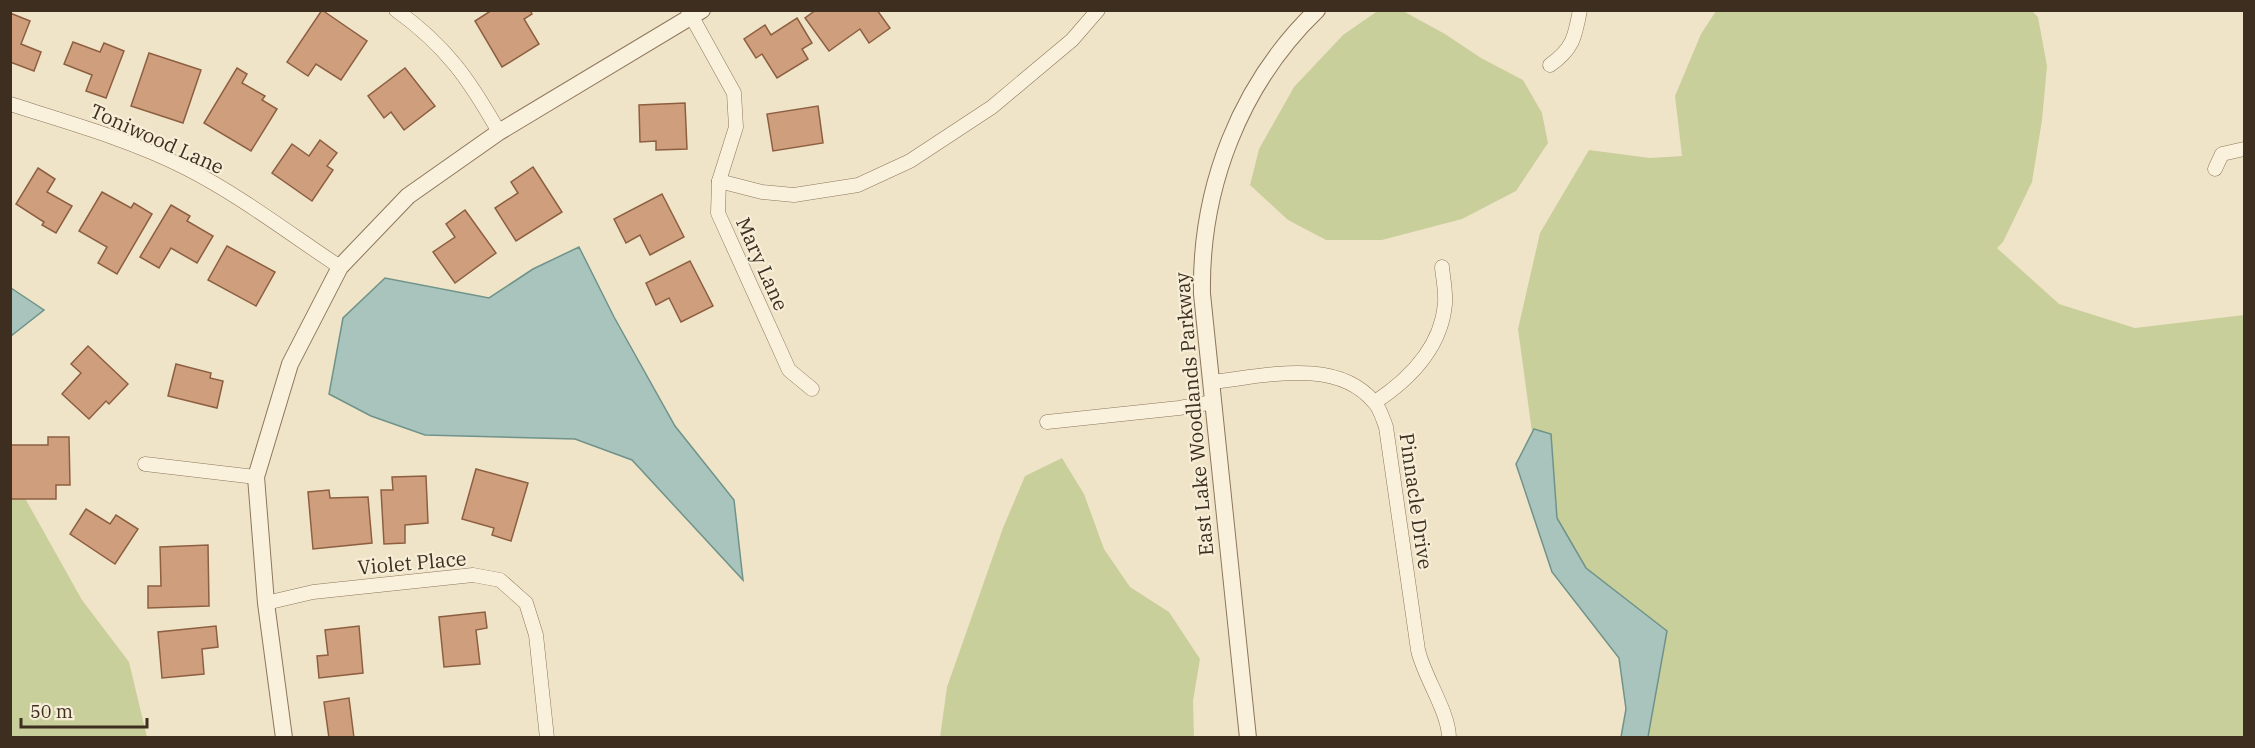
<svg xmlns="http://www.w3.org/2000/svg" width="2255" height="748" viewBox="0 0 2255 748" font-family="'IBM Plex Serif',serif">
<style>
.green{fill:#c9cf9b}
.water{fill:#a9c4bc;stroke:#6f938a;stroke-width:1.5}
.building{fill:#cf9f7d;stroke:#8d5f41;stroke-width:1.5}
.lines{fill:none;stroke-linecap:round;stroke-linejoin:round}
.minor-casing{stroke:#8d765c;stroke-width:15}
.tertiary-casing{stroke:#8d765c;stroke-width:18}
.minor{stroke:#faf1dc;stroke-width:14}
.tertiary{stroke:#faf1dc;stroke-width:16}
.labels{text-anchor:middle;stroke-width:4.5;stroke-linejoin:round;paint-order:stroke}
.street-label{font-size:20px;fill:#3d2e20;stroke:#f7eed8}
</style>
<rect width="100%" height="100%" fill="#f0e4c8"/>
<g class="green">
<polygon points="1379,10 1403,11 1445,34 1481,58 1523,80 1542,113 1548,143 1516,191 1462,219 1382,240 1326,240 1288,220 1250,185 1259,149 1294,87 1343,35"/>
<polygon points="1716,11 2032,11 2038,17 2047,66 2042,120 2032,182 2003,242 1997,248 2059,304 2135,328 2244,315 2244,737 1648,737 1667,631 1586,568 1557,518 1551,435 1534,429 1532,432 1518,329 1540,233 1589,150 1650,158 1682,156 1675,96 1701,34"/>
<polygon points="10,452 21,491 82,600 129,662 147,737 11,737"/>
<polygon points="1062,458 1084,494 1104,549 1130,587 1169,612 1200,659 1193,701 1194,737 940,737 947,687 1003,528 1025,476"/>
</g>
<g class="water">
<polygon points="579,247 614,317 675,426 734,500 743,580 632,460 575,439 425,435 371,416 329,394 343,318 385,278 489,298 533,269"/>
<polygon points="11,288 44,310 11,336"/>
<polygon points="1534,429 1551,434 1557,518 1586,568 1667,631 1648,737 1621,737 1626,709 1619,658 1552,572 1516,464"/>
</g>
<g class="building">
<polygon points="322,10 367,41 341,80 316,64 308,76 287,62"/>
<polygon points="492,10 530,10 532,14 524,19 539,44 502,67 475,21"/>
<polygon points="816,10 877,10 890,28 869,43 860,29 829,51 805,18"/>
<polygon points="10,13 30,21 21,44 41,52 34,71 10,62"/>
<polygon points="797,18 812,43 802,49 808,59 777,78 762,54 756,58 744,39 765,25 771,35"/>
<polygon points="73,42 100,52 104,43 124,51 106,98 86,91 92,75 64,64"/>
<polygon points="149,53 201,70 183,123 131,106"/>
<polygon points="237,68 247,74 242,83 265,96 262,100 277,109 251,151 204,123"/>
<polygon points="405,68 435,106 404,130 391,112 384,118 368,96"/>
<polygon points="685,103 687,149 656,150 656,141 640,142 639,105"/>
<polygon points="818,106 823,143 773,151 767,114"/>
<polygon points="320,140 337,153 327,166 333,170 312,201 272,173 292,144 309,156"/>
<polygon points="533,167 562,212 516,241 495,208 518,193 511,182"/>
<polygon points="38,168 55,179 47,192 72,206 56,233 42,225 44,222 16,204"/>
<polygon points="102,192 131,208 134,203 152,214 117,274 98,263 107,247 79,231"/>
<polygon points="662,194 684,237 650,255 640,235 626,243 614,219"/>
<polygon points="171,205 190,216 187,221 213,236 197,263 171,248 159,268 140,257"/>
<polygon points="465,210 496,253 455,283 433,252 455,237 446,224"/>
<polygon points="227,246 275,272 256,306 208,280"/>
<polygon points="690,261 713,306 681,322 669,298 656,305 646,283"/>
<polygon points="88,346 128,384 109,404 106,401 89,419 62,394 81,373 71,364"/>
<polygon points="176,364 211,373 210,378 223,381 217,408 168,396"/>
<polygon points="48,437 69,437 70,485 56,485 56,499 10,499 10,445 48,445"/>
<polygon points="476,469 528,483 511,541 492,535 494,528 462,519"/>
<polygon points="426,476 428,523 405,525 405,543 384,544 381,490 393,490 392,477"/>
<polygon points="329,490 330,498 368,497 372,543 313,549 308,492"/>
<polygon points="86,509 110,524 116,515 138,529 115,564 70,534"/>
<polygon points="208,545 209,606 148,608 148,586 161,586 160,547"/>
<polygon points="485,612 487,628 476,630 480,664 444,667 439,617"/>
<polygon points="216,626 218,647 202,649 204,674 162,678 158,632"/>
<polygon points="359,626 363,673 319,678 317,656 328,655 325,630"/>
<polygon points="349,698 354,738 329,738 324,702"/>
</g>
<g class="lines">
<g class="minor-casing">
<g id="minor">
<path d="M396,10C446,46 469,79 499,132"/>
<polyline points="688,10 734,93 736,127 719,181 718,213 789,370 812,389"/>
<path d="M1550,65C1573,49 1575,37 1580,10"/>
<path d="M10,104C70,123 131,140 186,168C241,196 290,234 340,267"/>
<polyline points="2215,169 2222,154 2244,149"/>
<polyline points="719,181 762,192 794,195 858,185 910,161 992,107 1072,40 1098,10"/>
<path d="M1211,382C1262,377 1336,356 1374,402C1380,408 1383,419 1386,427L1418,650C1424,677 1449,712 1449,738"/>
<path d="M1375,402C1410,379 1441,348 1445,304C1446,292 1443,278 1442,267"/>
<polyline points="1047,422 1179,408 1213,402"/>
<polyline points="145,464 256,477"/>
<polyline points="266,603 313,592 473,575 500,580 526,603 536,635 547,738"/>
</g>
</g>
<g class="tertiary-casing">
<g id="tertiary">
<polyline points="284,738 266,603 256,477 290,364 340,267 408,196 499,132 702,10"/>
<path d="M1248,738L1202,294C1200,188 1240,84 1317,10"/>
</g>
</g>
<use href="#minor" class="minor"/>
<use href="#tertiary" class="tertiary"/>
</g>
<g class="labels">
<g class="street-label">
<text transform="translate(157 139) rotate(24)" y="7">Toniwood Lane</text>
<text transform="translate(762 264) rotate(66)" y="7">Mary Lane</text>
<text transform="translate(1194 414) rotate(-95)" y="7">East Lake Woodlands Parkway</text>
<text transform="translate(1416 501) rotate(82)" y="7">Pinnacle Drive</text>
<text transform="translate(412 563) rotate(-5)" y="7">Violet Place</text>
</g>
</g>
<rect width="2255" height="748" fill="none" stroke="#3d2e20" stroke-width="24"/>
<path d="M21 718v9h126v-9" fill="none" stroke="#3d2e20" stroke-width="3"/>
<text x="30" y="718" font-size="18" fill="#3d2e20" stroke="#f7eed8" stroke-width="4.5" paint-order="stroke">50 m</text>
</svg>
